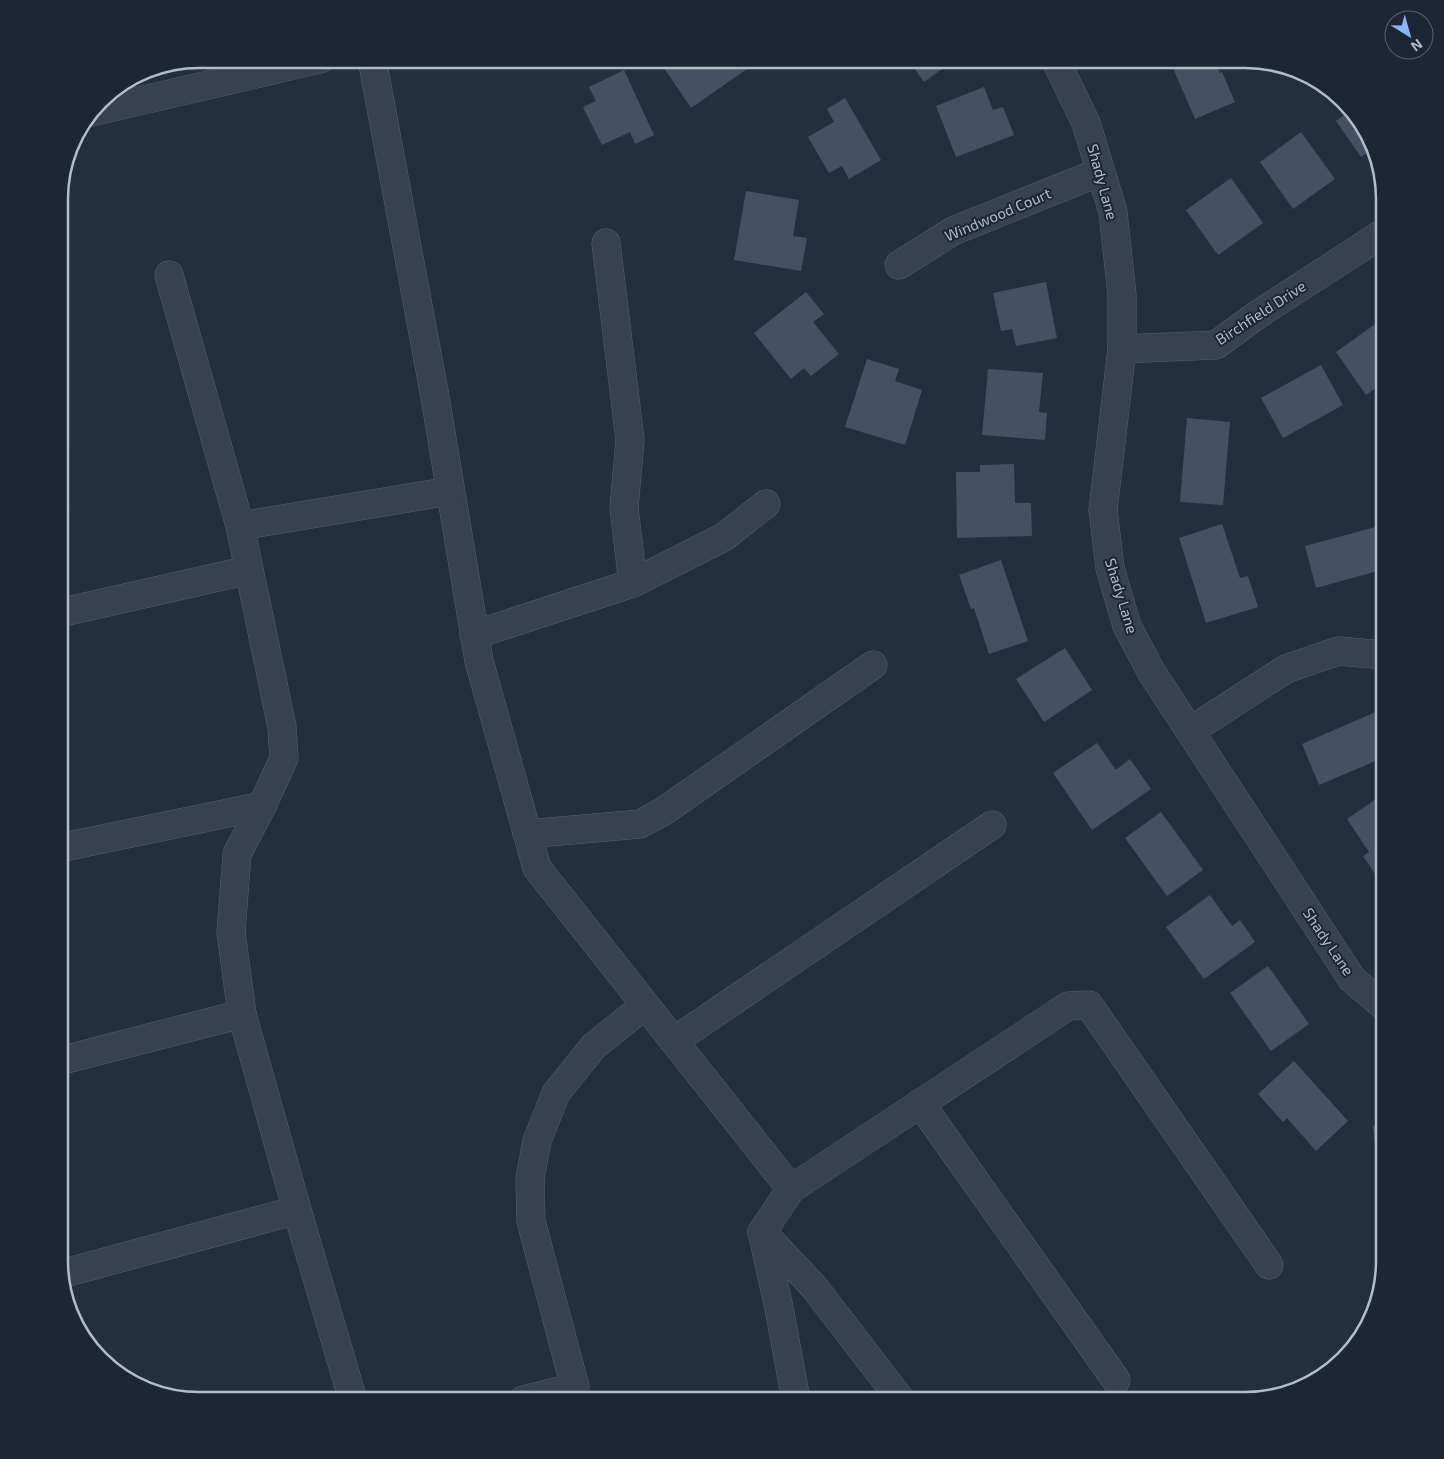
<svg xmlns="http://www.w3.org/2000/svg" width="1444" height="1459" viewBox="0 0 1444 1459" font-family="'Exo 2',sans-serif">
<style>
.building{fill:#455162}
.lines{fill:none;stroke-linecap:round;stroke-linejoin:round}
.minor-casing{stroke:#565f6c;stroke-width:29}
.minor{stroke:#38414e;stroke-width:28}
.labels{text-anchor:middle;stroke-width:4;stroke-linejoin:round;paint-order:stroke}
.street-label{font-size:15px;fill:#b4bcc9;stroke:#1d2633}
.rim{fill:none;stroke:#b4bcc9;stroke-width:2.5}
</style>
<rect width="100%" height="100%" fill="#242f3e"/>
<g class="building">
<polygon points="658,59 740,59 747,69 691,108"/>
<polygon points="908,59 956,59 924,82"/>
<polygon points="1169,59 1214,59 1220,73 1222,72 1235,102 1195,119"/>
<polygon points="624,70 654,135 635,144 630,132 602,145 583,107 596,101 589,87"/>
<polygon points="984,87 993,110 1003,107 1014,135 956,157 936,106"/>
<polygon points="845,98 881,160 849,179 842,166 829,173 808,137 834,122 827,109"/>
<polygon points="1352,109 1375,147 1361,157 1336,121"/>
<polygon points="1301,132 1335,179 1293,209 1260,162"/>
<polygon points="1231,178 1263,223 1218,255 1186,210"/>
<polygon points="746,191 799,200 793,236 807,238 801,271 734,260"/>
<polygon points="1046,282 1057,338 1016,346 1012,329 1001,331 993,293"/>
<polygon points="806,292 824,314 813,322 839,354 811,376 804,368 791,379 754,333"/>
<polygon points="1385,317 1385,369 1376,375 1382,384 1366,395 1336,352"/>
<polygon points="867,359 899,369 895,381 922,390 905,445 845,427"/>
<polygon points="1321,365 1343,405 1283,438 1261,398"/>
<polygon points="988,369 1043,373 1039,412 1047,413 1045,440 982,435"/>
<polygon points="1187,418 1230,422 1223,505 1180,502"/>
<polygon points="1014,464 1015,503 1031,503 1032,536 957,538 956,472 980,472 980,465"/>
<polygon points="1222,524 1240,578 1248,576 1258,607 1206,623 1179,538"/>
<polygon points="1383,525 1385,534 1385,569 1316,588 1305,546"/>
<polygon points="1001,560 1028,641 989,654 974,608 971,609 959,575"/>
<polygon points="1065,648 1092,690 1044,722 1016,679"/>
<polygon points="1380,710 1385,721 1385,757 1319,785 1302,744"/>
<polygon points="1097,743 1116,770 1130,759 1151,789 1092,830 1053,773"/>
<polygon points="1385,793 1385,876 1379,880 1363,856 1369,852 1347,819"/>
<polygon points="1161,812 1203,870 1167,896 1125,838"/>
<polygon points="1210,895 1232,926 1240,920 1255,942 1204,979 1166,927"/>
<polygon points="1268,966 1309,1024 1271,1051 1230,993"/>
<polygon points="1294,1061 1348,1121 1316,1151 1287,1118 1283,1122 1258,1094"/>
<polygon points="1385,1125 1385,1169 1377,1170 1373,1126"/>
</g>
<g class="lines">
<g class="minor-casing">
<g id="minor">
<polyline points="372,59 435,397 479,661 537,868 791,1189"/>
<polyline points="1055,59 1086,123 1113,212 1122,295 1122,349 1103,510 1110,568 1127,626 1152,673 1352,979 1385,1007"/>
<polyline points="92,112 320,59"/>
<polyline points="606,243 630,440 624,508 633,583"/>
<polyline points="899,265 953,231 1100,172"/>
<polyline points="169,275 240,526 450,491"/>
<polyline points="1122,349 1216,345 1257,315 1385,232"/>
<polyline points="240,526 282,727 284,758 262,806 237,854 231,932 242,1014"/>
<polyline points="59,613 249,570"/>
<polyline points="474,635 633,583 724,537 766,504"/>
<polyline points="1190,731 1286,669 1338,651 1385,655"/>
<polyline points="527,834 640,824 664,811 873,665"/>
<polyline points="59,848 262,806"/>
<polyline points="674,1041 992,825"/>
<polyline points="59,1061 242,1014 297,1210 353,1400"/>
<polyline points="920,1103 1116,1380"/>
<polyline points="762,1232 814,1287 901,1400"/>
<polyline points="61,1274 297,1210"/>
<polyline points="523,1400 575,1387 531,1221 530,1178 537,1141 556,1093 593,1047 645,1005"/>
<polyline points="796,1400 779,1308 762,1232 791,1189 1068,1006 1089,1005 1269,1265"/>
</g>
</g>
<use href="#minor" class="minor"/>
</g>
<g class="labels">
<g class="street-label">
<text transform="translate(1102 182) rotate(75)" y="5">Shady Lane</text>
<text transform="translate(998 215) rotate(-23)" y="5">Windwood Court</text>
<text transform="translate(1261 313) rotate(-33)" y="5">Birchfield Drive</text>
<text transform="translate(1121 596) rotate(73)" y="5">Shady Lane</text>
<text transform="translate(1328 942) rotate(56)" y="5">Shady Lane</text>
</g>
</g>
<path d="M0 0H1444V1459H0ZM199 68H1245A131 131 0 0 1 1376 199V1261A131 131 0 0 1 1245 1392H199A131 131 0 0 1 68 1261V199A131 131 0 0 1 199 68Z" fill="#1d2633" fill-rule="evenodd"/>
<path class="rim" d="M199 68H1245A131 131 0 0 1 1376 199V1261A131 131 0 0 1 1245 1392H199A131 131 0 0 1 68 1261V199A131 131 0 0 1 199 68Z"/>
<g transform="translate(1409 35) rotate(143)"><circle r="24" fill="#1d2633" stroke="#59626f"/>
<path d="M0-4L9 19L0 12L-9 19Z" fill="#8ab4f8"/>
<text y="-8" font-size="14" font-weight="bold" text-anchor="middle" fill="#b4bcc9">N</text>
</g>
</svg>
